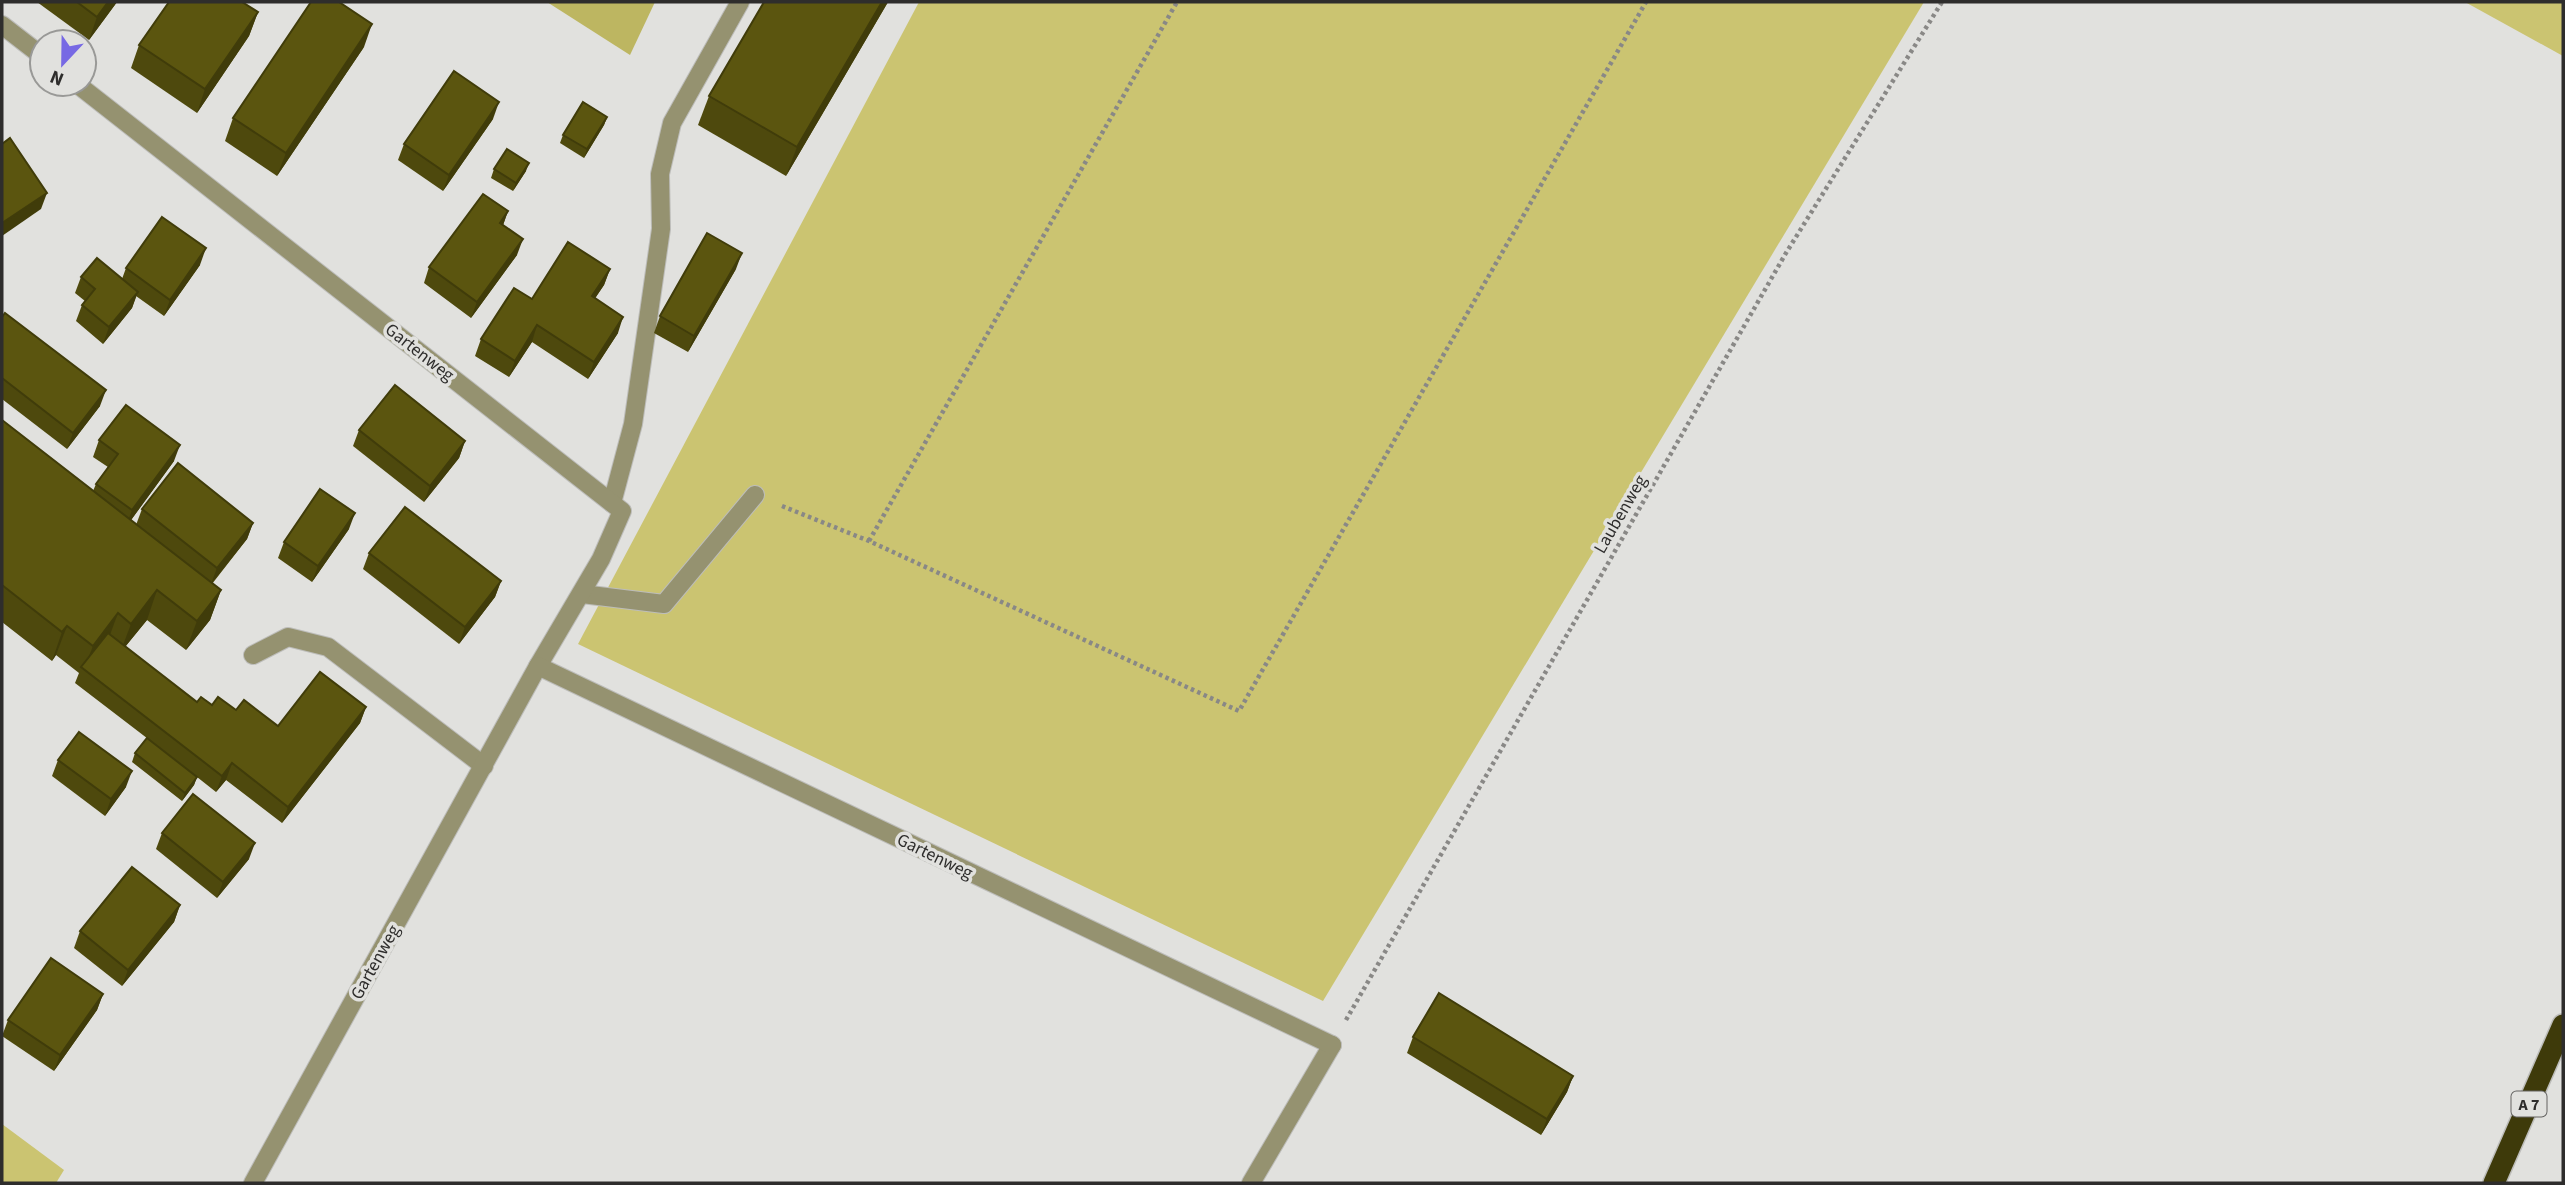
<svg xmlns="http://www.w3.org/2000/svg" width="2565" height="1185" viewBox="0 0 2565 1185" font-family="'Source Sans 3',sans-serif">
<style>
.green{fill:#cbc471}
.forest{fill:#bdb661}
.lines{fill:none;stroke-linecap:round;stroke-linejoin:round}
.service-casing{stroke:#bdbdba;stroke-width:20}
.minor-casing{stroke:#bdbdba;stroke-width:20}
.motorway-casing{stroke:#bdbdba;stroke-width:24}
.path{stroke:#898886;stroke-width:4.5;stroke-dasharray:3.5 3.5;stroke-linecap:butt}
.service{stroke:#959270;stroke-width:18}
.minor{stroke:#959270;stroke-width:18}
.motorway{stroke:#3e3a0a;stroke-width:21}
.wall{fill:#4e490d}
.shaded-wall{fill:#403c0a}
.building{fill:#5b550f;stroke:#403c0a;stroke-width:2}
.labels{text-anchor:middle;stroke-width:7;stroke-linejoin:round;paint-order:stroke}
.shield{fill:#e1e1de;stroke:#646361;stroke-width:2}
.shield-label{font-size:16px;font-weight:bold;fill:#2e2d2c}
.street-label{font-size:18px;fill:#2e2d2c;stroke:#e1e1de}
</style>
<rect width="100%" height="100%" fill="#e1e1de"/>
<g class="green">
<polygon points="919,2 1924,2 1323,1001 578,644"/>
<polygon points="2465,2 2563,2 2563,56"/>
<polygon points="2,1124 64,1170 56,1183 2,1183"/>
</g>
<polygon class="forest" points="547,2 655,2 630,55"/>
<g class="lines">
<g class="service-casing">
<g id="service">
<polyline points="612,503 633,424 661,229 660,174 672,123 740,2"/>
<polyline points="582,594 664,604 755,495"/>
<polyline points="253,655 288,637 328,647 484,766"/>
<polyline points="1251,1183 1332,1045"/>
</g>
</g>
<g class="minor-casing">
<g id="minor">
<polyline points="2,25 42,56"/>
<polyline points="77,84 622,511 601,559 538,666"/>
<polyline points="253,1183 538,666 1332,1045"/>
</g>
</g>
<g class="motorway-casing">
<polyline id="motorway" points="2494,1183 2563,1025"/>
</g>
<g class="path">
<polyline points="782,506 869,541 1239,711 1646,2"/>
<polyline points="869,541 1177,2"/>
<polyline points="1346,1020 1786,253 1942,2"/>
</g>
<use href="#service" class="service"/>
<use href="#minor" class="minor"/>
<use href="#motorway" class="motorway"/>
</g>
<g class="wall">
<polygon points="37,2 117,2 89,40"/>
<polygon points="764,2 888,2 786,176 698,125 709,96"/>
<polygon points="258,12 249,36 197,113 131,68 139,45"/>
<polygon points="364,47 277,176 225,141 233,118"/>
<polygon points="607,117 604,125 584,158 560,143 563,135"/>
<polygon points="493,119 443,191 398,160 404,144"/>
<polygon points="494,169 526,171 513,191 491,178"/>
<polygon points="508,211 503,225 517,255 471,318 424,283 429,267"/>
<polygon points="200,265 164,316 136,296 132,308 103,344 76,321 82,305 85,301 75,293 81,277 122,279 126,268"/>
<polygon points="610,269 604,285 595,298 618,333 588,379 532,342 509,377 475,356 481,339 532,299"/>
<polygon points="736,269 688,352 654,333 660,316"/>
<polygon points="2,317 100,406 67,449 2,399"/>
<polygon points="2,420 93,491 96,484 108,467 93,457 99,440 174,461 131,520 136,525 142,509 253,523 247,539 212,584 221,590 210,620 186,650 147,620 125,647 197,702 236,710 278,726 366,707 360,723 282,823 226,780 216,792 197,777 194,785 182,801 132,762 135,753 156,745 75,683 79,673 56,655 52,661 2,622"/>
<polygon points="359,430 465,441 459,458 424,502 353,446"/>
<polygon points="349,529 312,582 278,558 284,542"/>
<polygon points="369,553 501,581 495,597 459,644 363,569"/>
<polygon points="58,760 126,787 105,816 52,776"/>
<polygon points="162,833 249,859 217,898 156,849"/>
<polygon points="180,905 174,922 122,986 74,948 80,931"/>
<polygon points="103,994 97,1010 54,1071 2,1036 8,1020"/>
<polygon points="1413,1037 1573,1076 1567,1092 1541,1135 1407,1053"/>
</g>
<g class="shaded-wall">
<polygon points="108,2 117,2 89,40 97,17"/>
<polygon points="882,2 888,2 786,176 797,147"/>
<polygon points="258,12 249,36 197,113 205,89"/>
<polygon points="372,24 364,47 277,176 286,153"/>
<polygon points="499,102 493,119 443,191 449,175"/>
<polygon points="607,117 604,125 584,158 587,149"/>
<polygon points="529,163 526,171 513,191 516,183"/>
<polygon points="47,193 41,209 2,236 2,223"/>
<polygon points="508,211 502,228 500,223"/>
<polygon points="523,239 517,255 471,318 477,302"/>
<polygon points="206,248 200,265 164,316 170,300"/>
<polygon points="742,253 736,269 688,352 694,336"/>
<polygon points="610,269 604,285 586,312 592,296"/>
<polygon points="138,292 132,308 103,344 109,327"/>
<polygon points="623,317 618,333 588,379 594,362"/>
<polygon points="537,325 532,342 509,377 515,361"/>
<polygon points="106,390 100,406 67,449 73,433"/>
<polygon points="465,441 459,458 424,502 430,486"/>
<polygon points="180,445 174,461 126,527 132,510"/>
<polygon points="355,513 349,529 312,582 318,566"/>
<polygon points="253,523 247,539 211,584 217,568"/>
<polygon points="501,581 495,597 459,644 465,627"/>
<polygon points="157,590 147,620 120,653 131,624"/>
<polygon points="221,590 210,620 186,650 197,621"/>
<polygon points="118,613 107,643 84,669 93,646"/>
<polygon points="67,626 56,655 52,661 62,632"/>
<polygon points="366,707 360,723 282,823 288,807"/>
<polygon points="232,763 226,780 216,792 222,776"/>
<polygon points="132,771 126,787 105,816 111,799"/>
<polygon points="197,777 194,785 182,801 185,793"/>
<polygon points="255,843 249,859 217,898 223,882"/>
<polygon points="180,905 174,922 122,986 128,970"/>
<polygon points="103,994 97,1010 54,1071 60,1055"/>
<polygon points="1573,1076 1567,1092 1541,1135 1547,1119"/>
</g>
<g class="building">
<polygon points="77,2 108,2 97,17"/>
<polygon points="169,2 242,2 258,12 205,89 139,45"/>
<polygon points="311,2 339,2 372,24 286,153 233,118"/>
<polygon points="764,2 882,2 797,147 709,96"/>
<polygon points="454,71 499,102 449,175 404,144"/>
<polygon points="583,102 607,117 587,149 563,135"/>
<polygon points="10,138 47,193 2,223 2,144"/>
<polygon points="507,149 529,163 516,183 494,169"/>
<polygon points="483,194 508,211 500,223 523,239 477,302 429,267"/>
<polygon points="162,217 206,248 170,300 126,268"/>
<polygon points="707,233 742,253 694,336 660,316"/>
<polygon points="568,242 610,269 592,296 623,317 594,362 537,325 515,361 481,339 514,288 532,299"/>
<polygon points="97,258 138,292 109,327 82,305 95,289 81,277"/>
<polygon points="5,313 106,390 73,433 2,378 2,317"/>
<polygon points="395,385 465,441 430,486 359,430"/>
<polygon points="126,405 180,445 132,510 96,484 118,454 99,440"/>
<polygon points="2,420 221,590 197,621 157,590 131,624 118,613 93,646 67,626 62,632 2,585"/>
<polygon points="178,463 253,523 217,568 142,509"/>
<polygon points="320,489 355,513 318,566 284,542"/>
<polygon points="405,507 501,581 465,627 369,553"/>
<polygon points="108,633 197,702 201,697 212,705 218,697 236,710 244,700 278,726 320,672 366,707 288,807 232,763 222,776 81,667"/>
<polygon points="79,732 132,771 111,799 58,760"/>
<polygon points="147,738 197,777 185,793 135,753"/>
<polygon points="193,794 255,843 223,882 162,833"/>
<polygon points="132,867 180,905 128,970 80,931"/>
<polygon points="51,958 103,994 60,1055 8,1020"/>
<polygon points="1439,993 1573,1076 1547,1119 1413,1037"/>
</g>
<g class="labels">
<rect class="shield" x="2511.5" y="1091.5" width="35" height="25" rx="5"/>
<g class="shield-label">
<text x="2529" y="1110">A 7</text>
</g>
<g class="street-label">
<text transform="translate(420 352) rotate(38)" y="6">Gartenweg</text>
<text transform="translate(1620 514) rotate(-60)" y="6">Laubenweg</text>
<text transform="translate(935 856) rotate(26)" y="6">Gartenweg</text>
<text transform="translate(375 962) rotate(-61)" y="6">Gartenweg</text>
</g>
</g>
<rect width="2565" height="1185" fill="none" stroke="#2e2d2c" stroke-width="7"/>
<g transform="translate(63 63) rotate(202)"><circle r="33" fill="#e1e1de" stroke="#999997" stroke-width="2"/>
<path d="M0-5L12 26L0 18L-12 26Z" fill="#7769e4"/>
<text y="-10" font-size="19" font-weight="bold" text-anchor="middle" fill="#2e2d2c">N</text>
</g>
</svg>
